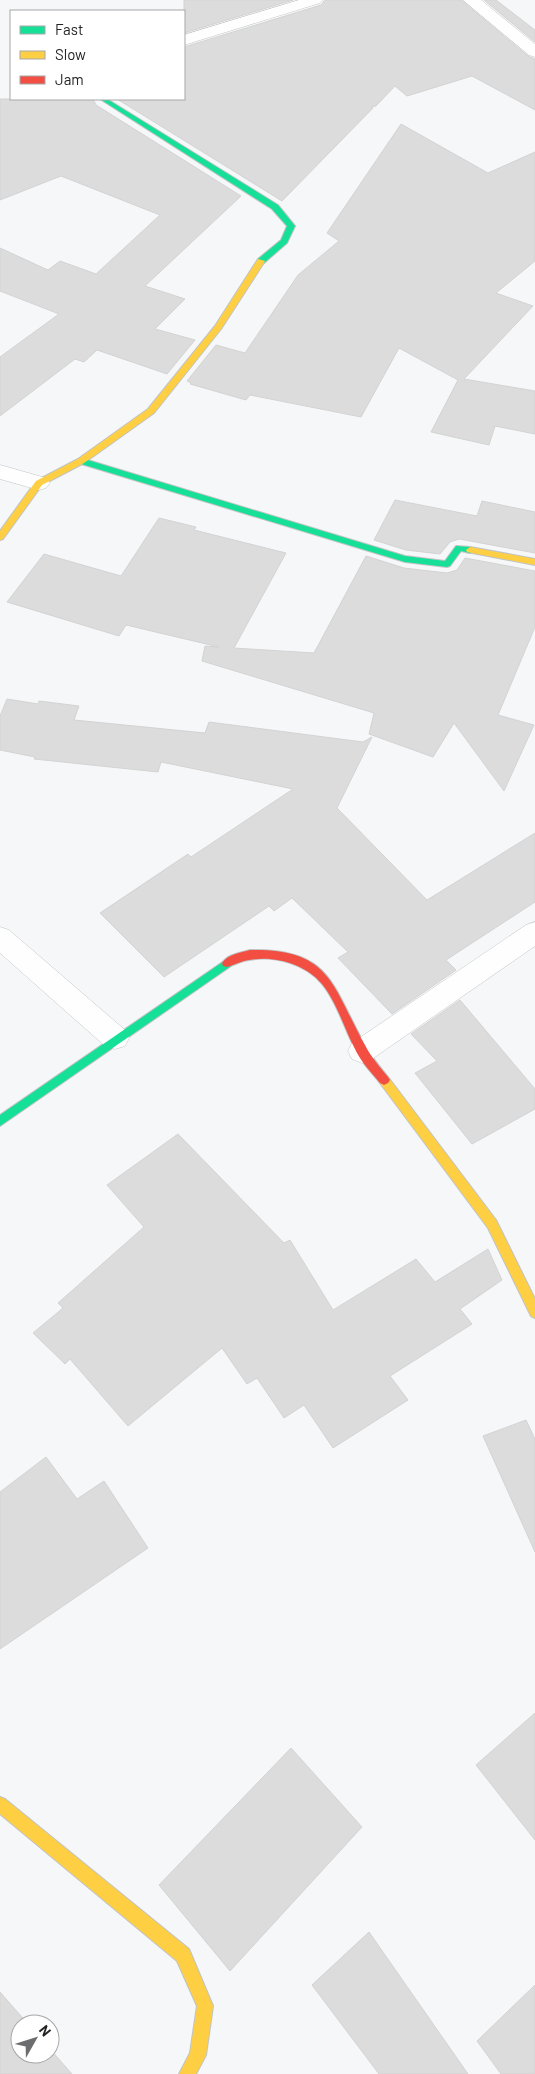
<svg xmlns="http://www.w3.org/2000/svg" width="535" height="2074" viewBox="0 0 535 2074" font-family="Barlow,sans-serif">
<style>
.building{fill:#dcdcdd;stroke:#d3d3d3}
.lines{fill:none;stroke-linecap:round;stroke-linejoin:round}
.street-casing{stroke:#c1c3c4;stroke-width:1}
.fast-casing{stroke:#c1c3c4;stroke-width:2}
.slow-casing{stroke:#c1c3c4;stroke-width:2}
.jam-casing{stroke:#c1c3c4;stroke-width:2}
.street{fill:#fefefe;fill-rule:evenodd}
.fast{fill:#16e098;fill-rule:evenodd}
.slow{fill:#ffcf43;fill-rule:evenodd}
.jam{fill:#f24e42;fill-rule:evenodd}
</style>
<rect width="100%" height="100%" fill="#f5f7f9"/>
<g class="building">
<polygon points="184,0 293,0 184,33"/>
<polygon points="325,0 461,0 528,56 535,59 535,110 472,76 407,96 395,86 376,106 371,107 373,108 282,201 117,99 184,99 184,47 321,5"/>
<polygon points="484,0 496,0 535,30 535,42"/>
<polygon points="0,99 93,99 96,105 241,196 145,286 185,299 155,329 195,340 167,374 97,350 84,362 75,359 0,416 0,357 59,314 0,291 0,248 48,270 60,261 96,274 160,215 61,176 0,200"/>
<polygon points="401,124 488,173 535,152 535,261 496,293 533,306 464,379 535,391 535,434 495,426 489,445 431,432 458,380 399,348 361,417 250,395 246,400 190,384 191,383 187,381 216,345 245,353 298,275 339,241 327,233"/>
<polygon points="395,500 477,516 482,501 535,512 535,553 459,539 450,542 440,554 406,550 374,540"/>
<polygon points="159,518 196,527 194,530 286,553 234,648 314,653 366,556 404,568 447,573 457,570 465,558 535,571 535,627 498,715 534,725 504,791 454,723 433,757 369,734 374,713 202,661 205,646 219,647 126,625 119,636 7,602 44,554 121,576"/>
<polygon points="7,699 38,704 39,701 79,706 74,720 205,733 209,722 363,742 372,737 337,808 427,900 535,833 535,902 446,960 456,970 392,1014 338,958 348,952 292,898 274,911 269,906 164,977 100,913 188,854 191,857 293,789 161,762 158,772 34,759 35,757 0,750 0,716"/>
<polygon points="460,1000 535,1089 535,1109 472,1144 415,1073 437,1061 411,1034"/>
<polygon points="178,1134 284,1243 290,1240 333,1310 416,1259 435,1282 488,1249 502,1280 460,1309 472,1324 390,1376 408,1400 333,1448 304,1405 284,1418 257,1378 247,1384 222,1348 128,1426 70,1359 65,1364 33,1333 63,1308 58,1303 144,1227 107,1185"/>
<polygon points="526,1420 535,1439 535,1552 483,1436"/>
<polygon points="46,1457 77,1499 104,1481 148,1548 0,1649 0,1492"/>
<polygon points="535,1713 535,1840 476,1765"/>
<polygon points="291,1748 362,1827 230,1971 159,1885"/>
<polygon points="369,1932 468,2074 379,2074 312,1985"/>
<polygon points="535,1985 535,2074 501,2074 477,2041"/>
<polygon points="0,1992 28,2024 20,2024 20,2054 50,2054 50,2049 72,2074 0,2074"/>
</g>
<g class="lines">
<g class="street-casing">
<g id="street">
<polygon points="299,0 323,0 320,3 184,45 184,35"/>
<polygon points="463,0 481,0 535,44 535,57 529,55"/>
<polygon points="0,465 46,478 50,483 46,488 39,490 0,479"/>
<polygon points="535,922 535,946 372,1059 362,1063 352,1059 348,1051 352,1043 526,925"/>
<polygon points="0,927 9,930 125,1030 129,1038 125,1046 115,1049 105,1046 0,953"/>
</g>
</g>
<g class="fast-casing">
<g id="fast">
<polygon points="100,99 107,99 278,205 295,226 287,243 264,263 258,263 258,259 281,240 287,226 272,209"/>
<polygon points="81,458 405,556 445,561 456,546 470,547 474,550 470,553 461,551 450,566 447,567 405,562 78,463 77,461"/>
<polygon points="227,959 231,960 232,963 231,966 0,1126 0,1115"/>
</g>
</g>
<g class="slow-casing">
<g id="slow">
<polygon points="258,259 265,261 221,329 154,413 84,463 42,485 3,539 0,540 0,531 36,481 78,459 148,409 215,326"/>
<polygon points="470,547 535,559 535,565 467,552 466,550"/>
<polygon points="384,1075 388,1077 496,1220 535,1299 535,1318 531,1316 488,1228 380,1083 378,1080 380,1077"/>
<polygon points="0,1797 5,1799 189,1949 213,2006 206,2055 196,2074 179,2074 190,2053 197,2006 177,1961 0,1814"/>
</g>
</g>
<g class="jam-casing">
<path id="jam" d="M250,950C332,948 332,987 365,1045C371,1057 380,1067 388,1077L390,1080L388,1083L384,1085L380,1083C372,1073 363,1064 357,1053C345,1031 338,1004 322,984C306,964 274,955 249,960C241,961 234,965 227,967L223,966L222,963C228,954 240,953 250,950Z"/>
</g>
<use href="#street" class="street"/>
<use href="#fast" class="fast"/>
<use href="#slow" class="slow"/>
<use href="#jam" class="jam"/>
</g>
<rect x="10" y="10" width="175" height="90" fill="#ffffff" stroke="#a7a7a8"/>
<rect x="20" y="26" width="25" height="8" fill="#16e098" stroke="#a7a7a8"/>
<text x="55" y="35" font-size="15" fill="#222325">Fast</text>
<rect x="20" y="51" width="25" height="8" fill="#ffcf43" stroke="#a7a7a8"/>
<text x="55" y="60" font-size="15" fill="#222325">Slow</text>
<rect x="20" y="76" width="25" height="8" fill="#f24e42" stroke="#a7a7a8"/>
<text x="55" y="85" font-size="15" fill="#222325">Jam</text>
<g transform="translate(35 2039) rotate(51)"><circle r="24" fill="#ffffff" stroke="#a7a7a8"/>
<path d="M0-4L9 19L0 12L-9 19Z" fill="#6c6d6f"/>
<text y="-8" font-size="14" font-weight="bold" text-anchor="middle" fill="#222325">N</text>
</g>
</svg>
